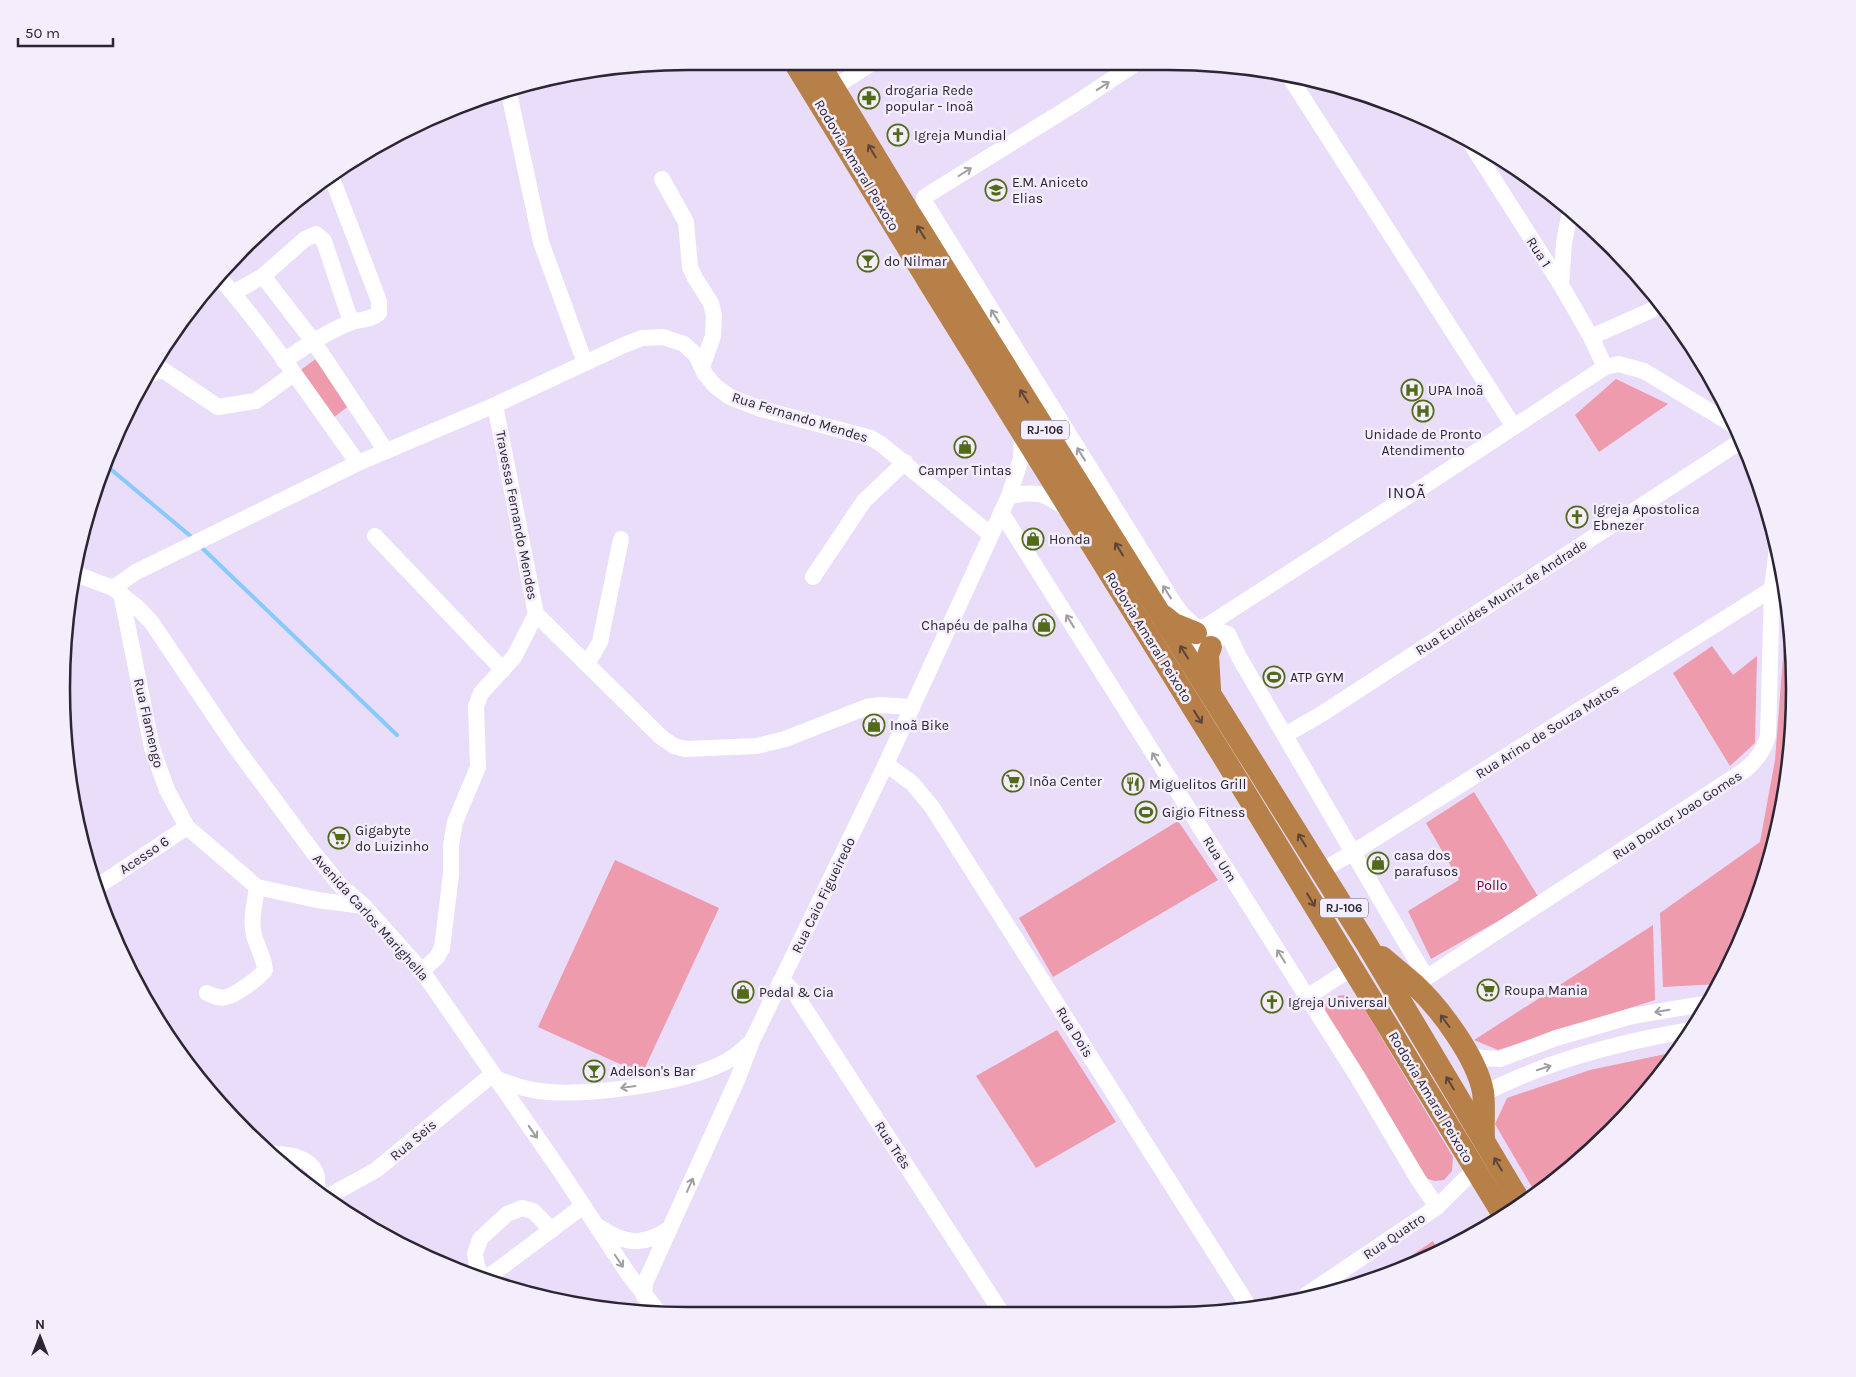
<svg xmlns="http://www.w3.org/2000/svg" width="1856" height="1377" viewBox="0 0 1856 1377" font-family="Karla,sans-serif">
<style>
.green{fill:#ed9bad}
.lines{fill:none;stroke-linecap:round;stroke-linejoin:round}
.stream{stroke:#88c9ff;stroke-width:4}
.minor{stroke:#fff;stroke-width:16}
.highway{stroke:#b78048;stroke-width:22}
.oneway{stroke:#a09da3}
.oneway2{stroke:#5d453a}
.labels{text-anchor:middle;stroke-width:5;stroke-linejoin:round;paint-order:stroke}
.shield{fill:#f3edfc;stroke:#68616f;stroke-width:1}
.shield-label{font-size:12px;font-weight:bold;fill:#2c2533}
.poi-label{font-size:14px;fill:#2c2533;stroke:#f3edfc;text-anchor:start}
.street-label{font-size:14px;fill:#2c2533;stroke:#f3edfc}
.park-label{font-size:14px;fill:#67012c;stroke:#f3edfc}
.quarter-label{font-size:16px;letter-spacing:1px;fill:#2c2533;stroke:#f3edfc}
.rim{fill:none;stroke:#2c2533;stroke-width:2.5}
</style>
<rect width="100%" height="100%" fill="#e9ddfa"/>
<g class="green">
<polygon points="321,355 355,401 333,418 298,372"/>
<polygon points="1616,379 1668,404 1599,452 1575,415"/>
<polygon points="1787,606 1793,648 1789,771 1761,890 1719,984 1663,987 1660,913 1760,842 1775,760"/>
<polygon points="1712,646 1733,675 1757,656 1755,743 1730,766 1673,673"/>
<polygon points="1474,792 1539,898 1431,959 1408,911 1459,880 1426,823"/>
<polygon points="1178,821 1218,880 1053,977 1019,918"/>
<polygon points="615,860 719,908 642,1074 538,1027"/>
<polygon points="1653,925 1655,1000 1498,1050 1474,1040"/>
<path d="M1345,995L1357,1000L1362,1005L1453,1157L1452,1171L1444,1180L1435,1181L1421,1177L1323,1007C1329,998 1334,996 1345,995Z"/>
<polygon points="1057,1030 1116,1122 1036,1168 976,1076"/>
<polygon points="1675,1052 1639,1102 1549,1186 1536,1194 1495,1124 1507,1098 1590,1070"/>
<polygon points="1433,1241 1438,1250 1407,1268 1384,1274"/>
</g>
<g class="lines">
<g class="stream">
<polyline points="107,466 194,539"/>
<polyline points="200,546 397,735"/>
</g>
<g class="minor">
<polyline points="1138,62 1073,105 929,194 924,198 924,201 1175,605 1182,614 1198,629"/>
<polyline points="1289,76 1514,427"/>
<polyline points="833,88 874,62"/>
<polyline points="509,93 541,242 585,363"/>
<polyline points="1468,139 1561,285 1591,337 1605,367"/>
<polyline points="662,179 686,222 690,267 695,278 711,303 714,315 713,336 702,367"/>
<polyline points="263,276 313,341 386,451"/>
<path d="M219,277C270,335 312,400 358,463"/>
<polyline points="1561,285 1564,243 1570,211"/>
<polyline points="233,293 263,276 305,239 316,234 324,241 351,322"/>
<polyline points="1591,337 1663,305"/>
<path d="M284,361C305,346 325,333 349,323C359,319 370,321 379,313V301L332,178"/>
<polyline points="147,375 163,370 218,407 256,401 293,374"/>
<polyline points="495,405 536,614 661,737 674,746 685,749 757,746 785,739 867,707 880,705 912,707"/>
<path d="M1009,496C1038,491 1042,492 1067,509"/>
<polyline points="1001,512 1357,1076 1418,1179 1437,1207"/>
<polyline points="375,536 503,670"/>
<polyline points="73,573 113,588 137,607 152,623 234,745 313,852 340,885 364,906 422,971 561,1172 629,1275 660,1314"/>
<polyline points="813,577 864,501 905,462"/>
<polyline points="113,588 136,572 358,463 495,405 624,345 642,338 663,337 684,344 696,355 705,374 715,386 730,397 761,409 871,438 881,444 991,535"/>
<polyline points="121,593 152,748 167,790 187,827 257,887 317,900 364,906"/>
<path d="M1208,625L1216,630L1218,639L1215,644L1206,648C1196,645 1193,638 1198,629L1208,625L1430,482L1605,367L1619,364L1644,371L1736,427"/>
<path d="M1216,630L1228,634L1239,657C1302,764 1363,871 1426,977"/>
<polyline points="587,664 600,642 621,539"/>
<polyline points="1285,735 1320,715 1741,441"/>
<polyline points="886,764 912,783 932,807 1251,1310"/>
<polyline points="1321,871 1352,853 1772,589"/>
<polyline points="101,884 187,827"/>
<polyline points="422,971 437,957 442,948 451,874 451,845 455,822 478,767 476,706 481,693 514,657 536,614"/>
<polyline points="782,980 794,992 1001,1312"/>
<path d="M1415,985L1745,770C1757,760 1763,751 1768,736L1772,589L1777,548"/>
<path d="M207,993C214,996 219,999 226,997C236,995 259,978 265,970C264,957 257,947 254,935C250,920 255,903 257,887"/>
<polyline points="1307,997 1352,968"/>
<polyline points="1470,1055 1483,1058 1500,1059 1556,1038 1632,1016 1710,1003"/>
<path d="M495,1078C509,1084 523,1089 539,1091C584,1097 678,1084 719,1065C731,1060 741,1052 750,1043"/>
<path d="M1483,1094C1548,1060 1620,1042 1691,1030"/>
<path d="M268,1153C284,1155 306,1154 315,1171C318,1176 317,1185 318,1191"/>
<polyline points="327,1197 376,1170 493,1074"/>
<path d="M599,1227C625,1244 642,1247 669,1229"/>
<polyline points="482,1276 477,1266 475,1254 480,1239 507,1214 522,1208 533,1211 552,1230"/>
<polyline points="487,1278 583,1206"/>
<polyline points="1306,1295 1437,1207 1475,1169"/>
<polyline points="644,1296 645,1283 738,1078 752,1041 886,764 1009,496 1021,459 1022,435"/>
</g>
<g class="highway">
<polyline points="794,62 933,289 1221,753 1502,1213"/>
<polyline points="818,62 909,212 1366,943 1521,1203"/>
<polyline points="1164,616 1174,624 1196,633"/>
<polyline points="1210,689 1208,655 1211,647"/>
<path d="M1382,957C1392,966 1404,975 1414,984C1440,1008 1477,1058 1483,1092C1485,1107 1483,1123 1484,1138"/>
</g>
</g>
<defs><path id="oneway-shaft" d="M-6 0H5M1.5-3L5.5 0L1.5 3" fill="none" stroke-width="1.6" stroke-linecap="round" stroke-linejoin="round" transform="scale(1.25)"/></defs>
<g class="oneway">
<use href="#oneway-shaft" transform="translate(1103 86) rotate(-33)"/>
<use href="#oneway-shaft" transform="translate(965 172) rotate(-32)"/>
<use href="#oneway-shaft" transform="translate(995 316) rotate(-122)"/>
<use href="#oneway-shaft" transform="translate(1081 454) rotate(-122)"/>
<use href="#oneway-shaft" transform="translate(1167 592) rotate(-122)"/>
<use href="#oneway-shaft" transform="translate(1070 621) rotate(-122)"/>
<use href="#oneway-shaft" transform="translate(1156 759) rotate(-122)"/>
<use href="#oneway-shaft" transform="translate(1281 956) rotate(-122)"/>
<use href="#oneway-shaft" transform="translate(1662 1011) rotate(171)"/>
<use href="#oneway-shaft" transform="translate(1544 1068) rotate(-18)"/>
<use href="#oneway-shaft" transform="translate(628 1087) rotate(172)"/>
<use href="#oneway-shaft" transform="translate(533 1132) rotate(55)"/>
<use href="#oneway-shaft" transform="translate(690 1185) rotate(-66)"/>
<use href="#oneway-shaft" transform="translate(619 1261) rotate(56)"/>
</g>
<g class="oneway2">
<use href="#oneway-shaft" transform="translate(872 151) rotate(-121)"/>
<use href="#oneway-shaft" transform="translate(921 232) rotate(-122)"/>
<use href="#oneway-shaft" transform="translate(1024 396) rotate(-122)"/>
<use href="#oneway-shaft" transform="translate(1119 549) rotate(-122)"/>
<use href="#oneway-shaft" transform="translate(1184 652) rotate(-122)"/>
<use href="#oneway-shaft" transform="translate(1198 717) rotate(58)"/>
<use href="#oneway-shaft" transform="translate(1302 840) rotate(-122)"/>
<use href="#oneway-shaft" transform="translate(1311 900) rotate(59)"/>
<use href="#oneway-shaft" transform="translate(1445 1021) rotate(-127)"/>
<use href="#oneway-shaft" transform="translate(1450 1083) rotate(-121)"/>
<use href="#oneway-shaft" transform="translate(1498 1164) rotate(-121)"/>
</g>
<defs>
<g id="pharmacy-ring" transform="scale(1.125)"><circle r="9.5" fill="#f3edfc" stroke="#526b1b" stroke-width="1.5"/><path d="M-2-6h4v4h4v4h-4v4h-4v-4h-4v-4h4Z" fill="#526b1b"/></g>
<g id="church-ring" transform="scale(1.125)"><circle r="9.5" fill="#f3edfc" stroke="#526b1b" stroke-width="1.5"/><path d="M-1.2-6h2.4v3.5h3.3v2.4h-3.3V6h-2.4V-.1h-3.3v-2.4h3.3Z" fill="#526b1b"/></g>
<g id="school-ring" transform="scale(1.125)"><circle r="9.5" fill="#f3edfc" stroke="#526b1b" stroke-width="1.5"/><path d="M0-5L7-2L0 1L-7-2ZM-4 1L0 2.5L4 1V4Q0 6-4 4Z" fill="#526b1b"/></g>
<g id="bar-ring" transform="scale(1.125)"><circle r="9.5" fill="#f3edfc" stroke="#526b1b" stroke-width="1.5"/><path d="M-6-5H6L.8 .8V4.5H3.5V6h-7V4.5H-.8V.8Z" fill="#526b1b"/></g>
<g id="hospital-ring" transform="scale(1.125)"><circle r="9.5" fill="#f3edfc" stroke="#526b1b" stroke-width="1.5"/><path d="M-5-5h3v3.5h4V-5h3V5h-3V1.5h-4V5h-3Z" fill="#526b1b"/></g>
<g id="shop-ring" transform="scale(1.125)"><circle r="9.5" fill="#f3edfc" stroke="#526b1b" stroke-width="1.5"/><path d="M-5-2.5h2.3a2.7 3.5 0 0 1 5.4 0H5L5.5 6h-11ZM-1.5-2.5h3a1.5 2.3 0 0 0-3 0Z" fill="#526b1b"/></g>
<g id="stadium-ring" transform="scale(1.125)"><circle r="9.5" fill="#f3edfc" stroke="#526b1b" stroke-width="1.5"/><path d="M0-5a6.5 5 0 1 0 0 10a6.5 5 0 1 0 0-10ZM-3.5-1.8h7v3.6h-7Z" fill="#526b1b"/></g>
<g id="supermarket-ring" transform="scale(1.125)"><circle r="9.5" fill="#f3edfc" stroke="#526b1b" stroke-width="1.5"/><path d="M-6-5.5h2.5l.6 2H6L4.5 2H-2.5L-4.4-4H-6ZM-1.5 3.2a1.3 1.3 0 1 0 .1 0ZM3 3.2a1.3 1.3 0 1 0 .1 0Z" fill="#526b1b"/></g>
<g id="restaurant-ring" transform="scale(1.125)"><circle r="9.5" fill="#f3edfc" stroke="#526b1b" stroke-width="1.5"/><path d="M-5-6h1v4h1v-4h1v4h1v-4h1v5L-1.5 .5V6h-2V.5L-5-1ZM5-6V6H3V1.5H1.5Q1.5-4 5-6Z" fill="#526b1b"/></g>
</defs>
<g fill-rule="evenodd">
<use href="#pharmacy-ring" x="869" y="98"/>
<use href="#church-ring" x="898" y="135"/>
<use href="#school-ring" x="996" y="190"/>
<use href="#bar-ring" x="868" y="261"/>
<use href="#hospital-ring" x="1412" y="390"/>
<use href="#hospital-ring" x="1423" y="411"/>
<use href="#shop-ring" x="965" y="447"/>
<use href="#church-ring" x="1577" y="517"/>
<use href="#shop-ring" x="1033" y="539"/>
<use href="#shop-ring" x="1044" y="625"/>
<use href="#stadium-ring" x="1274" y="677"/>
<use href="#shop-ring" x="874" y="725"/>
<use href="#supermarket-ring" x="1013" y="781"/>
<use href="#restaurant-ring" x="1133" y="784"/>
<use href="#stadium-ring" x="1146" y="812"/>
<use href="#supermarket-ring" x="339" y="838"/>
<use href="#shop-ring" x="1378" y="863"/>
<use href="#supermarket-ring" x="1488" y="990"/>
<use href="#shop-ring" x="743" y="992"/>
<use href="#church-ring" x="1272" y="1002"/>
<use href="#bar-ring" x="594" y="1071"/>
</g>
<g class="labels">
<g class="shield">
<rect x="1021" y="420.5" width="48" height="19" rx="4"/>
<rect x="1320" y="898.5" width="48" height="19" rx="4"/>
</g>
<g class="shield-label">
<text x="1045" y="434">RJ-106</text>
<text x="1344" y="912">RJ-106</text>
</g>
<g class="poi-label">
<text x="885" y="95">drogaria Rede<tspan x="885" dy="16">popular - Inoã</tspan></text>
<text x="914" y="140">Igreja Mundial</text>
<text x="1012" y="187">E.M. Aniceto<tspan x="1012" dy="16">Elias</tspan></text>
<text x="884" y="266">do Nilmar</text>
<text x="1428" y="395">UPA Inoã</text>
<text x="1423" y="439" text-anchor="middle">Unidade de Pronto<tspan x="1423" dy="16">Atendimento</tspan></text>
<text x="965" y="475" text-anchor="middle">Camper Tintas</text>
<text x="1593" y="514">Igreja Apostolica<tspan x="1593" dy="16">Ebnezer</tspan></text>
<text x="1049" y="544">Honda</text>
<text x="1028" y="630" text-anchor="end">Chapéu de palha</text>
<text x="1290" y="682">ATP GYM</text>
<text x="890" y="730">Inoã Bike</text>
<text x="1029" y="786">Inõa Center</text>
<text x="1149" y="789">Miguelitos Grill</text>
<text x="1162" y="817">Gigio Fitness</text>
<text x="355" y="835">Gigabyte<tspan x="355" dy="16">do Luizinho</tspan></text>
<text x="1394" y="860">casa dos<tspan x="1394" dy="16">parafusos</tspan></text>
<text x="1504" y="995">Roupa Mania</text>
<text x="759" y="997">Pedal &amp; Cia</text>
<text x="1288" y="1007">Igreja Universal</text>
<text x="610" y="1076">Adelson's Bar</text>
</g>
<g class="street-label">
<text transform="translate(857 165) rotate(59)" y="5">Rodovia Amaral Peixoto</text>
<text transform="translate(1539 252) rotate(57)" y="5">Rua 1</text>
<text transform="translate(800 417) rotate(17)" y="5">Rua Fernando Mendes</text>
<text transform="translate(517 515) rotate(79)" y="5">Travessa Fernando Mendes</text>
<text transform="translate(1501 597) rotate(-33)" y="5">Rua Euclides Muniz de Andrade</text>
<text transform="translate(1149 637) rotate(58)" y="5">Rodovia Amaral Peixoto</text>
<text transform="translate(149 723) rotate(77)" y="5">Rua Flamengo</text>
<text transform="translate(1547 731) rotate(-32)" y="5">Rua Arino de Souza Matos</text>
<text transform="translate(1677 815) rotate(-33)" y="5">Rua Doutor Joao Gomes</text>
<text transform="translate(144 855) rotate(-34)" y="5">Acesso 6</text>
<text transform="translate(1220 859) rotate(58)" y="5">Rua Um</text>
<text transform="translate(823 895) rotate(-64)" y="5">Rua Caio Figueiredo</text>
<text transform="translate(371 917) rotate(48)" y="5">Avenida Carlos Marighella</text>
<text transform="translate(1075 1032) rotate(58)" y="5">Rua Dois</text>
<text transform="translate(1431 1097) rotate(59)" y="5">Rodovia Amaral Peixoto</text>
<text transform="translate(413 1140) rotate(-40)" y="5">Rua Seis</text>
<text transform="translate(893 1145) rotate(57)" y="5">Rua Três</text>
<text transform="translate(1394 1236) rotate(-34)" y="5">Rua Quatro</text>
</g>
<g class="park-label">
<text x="1492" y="890">Pollo</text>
</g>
<g class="quarter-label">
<text x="1407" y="498">INOÃ</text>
</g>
</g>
<path d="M0 0H1856V1377H0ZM688 70H1168A618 618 0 0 1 1786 688V689A618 618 0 0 1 1168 1307H688A618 618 0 0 1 70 689V688A618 618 0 0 1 688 70Z" fill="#f3edfc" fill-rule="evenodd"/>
<path class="rim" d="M688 70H1168A618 618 0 0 1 1786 688V689A618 618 0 0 1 1168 1307H688A618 618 0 0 1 70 689V688A618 618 0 0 1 688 70Z"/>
<g transform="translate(40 1337)" stroke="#f3edfc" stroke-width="4" paint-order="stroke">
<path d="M0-4L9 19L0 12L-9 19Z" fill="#2c2533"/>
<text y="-8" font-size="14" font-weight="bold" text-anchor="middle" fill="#2c2533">N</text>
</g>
<path d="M18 38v8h95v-8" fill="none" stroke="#2c2533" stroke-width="2.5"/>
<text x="25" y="38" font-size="15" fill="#2c2533" stroke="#f3edfc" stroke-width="4" paint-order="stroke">50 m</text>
</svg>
